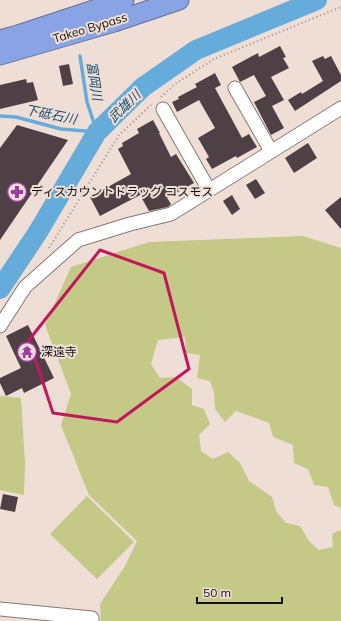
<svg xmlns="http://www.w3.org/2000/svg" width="341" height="621" viewBox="0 0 341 621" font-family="Mulish,'Noto Sans JP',sans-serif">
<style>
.green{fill:#c4c988}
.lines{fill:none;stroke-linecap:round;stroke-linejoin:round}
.stream{stroke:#66acdb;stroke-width:3.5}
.river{stroke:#66acdb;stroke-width:20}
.building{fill:#4e4044}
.minor-casing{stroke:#877971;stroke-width:15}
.highway-casing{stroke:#616f99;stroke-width:21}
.path{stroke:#978c86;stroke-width:2;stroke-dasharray:1 3;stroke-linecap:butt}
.minor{stroke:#fff;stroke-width:13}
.highway{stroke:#8aa3e5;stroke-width:19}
.marked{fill:none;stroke:#c2185b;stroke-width:3;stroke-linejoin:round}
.labels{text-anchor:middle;stroke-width:4;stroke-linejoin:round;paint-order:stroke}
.street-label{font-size:12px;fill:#140f0c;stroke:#eeded6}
.poi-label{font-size:12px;fill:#140f0c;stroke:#eeded6;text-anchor:start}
.water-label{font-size:13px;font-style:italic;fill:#194e6f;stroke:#eeded6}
</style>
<rect width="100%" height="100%" fill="#eeded6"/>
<g class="green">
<polygon points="303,236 341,248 341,508 334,505 328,487 314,485 308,469 294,463 293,445 273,437 269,423 236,411 225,422 215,409 214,393 210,381 197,378 200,355 186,353 185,337 158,340 151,364 160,378 176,377 192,389 192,405 204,409 210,424 199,435 201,451 213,459 228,452 240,463 249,481 272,497 276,511 286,523 300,526 309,541 319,550 333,547 332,534 340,530 341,531 341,621 101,621 100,604 125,566 137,541 89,495 61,425 71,394 45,325 71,267 149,242"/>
<polygon points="0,396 21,398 25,463 24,495 0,490"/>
<polygon points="87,496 134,542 97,579 50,534"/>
</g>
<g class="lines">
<polyline class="stream" points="0,116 16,117 61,129 97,132 87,102 80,56"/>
<polyline class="river" points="0,289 38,232 97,132 143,87 196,50 317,0"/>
</g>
<g class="building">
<polygon points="280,46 286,57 283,58 289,68 271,77 284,100 272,106 284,128 271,135 254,102 266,96 254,75 240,82 232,67 258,53 259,57"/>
<polygon points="323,56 325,59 331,56 341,75 341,81 295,111 288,100 301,92 302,94 323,81 312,61"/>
<polygon points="69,64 73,84 63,86 59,66"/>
<polygon points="215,73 221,85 215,88 242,138 249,134 257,147 237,158 236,156 212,169 206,159 209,157 198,138 215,128 199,100 177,112 172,102 179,99 178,97 197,87 195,84"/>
<polygon points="26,79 27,83 33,82 38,100 0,109 0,85"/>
<polygon points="153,120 160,133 159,133 171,157 176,154 194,183 167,198 171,204 168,207 149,211 140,195 100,216 90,197 131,174 118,149 123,146 122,143 139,133 137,129"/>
<polygon points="17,125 68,140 0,240 0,148"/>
<polygon points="308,143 317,158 294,173 285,158"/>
<polygon points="256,179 265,193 255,199 246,185"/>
<polygon points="232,195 240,209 232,215 223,201"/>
<polygon points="341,197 341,229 325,210"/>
<polygon points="28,325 54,378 24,393 22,388 6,396 0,383 0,378 21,368 6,336"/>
<polygon points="3,494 18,497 15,512 0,509"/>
</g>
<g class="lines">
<g class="minor-casing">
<g id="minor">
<polyline points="235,88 271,151"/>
<polyline points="163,109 209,190"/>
<polyline points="0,326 25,287 78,240 130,224 171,214 341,108"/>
<polyline points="0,609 92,618 92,621"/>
</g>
</g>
<g class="highway-casing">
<g id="highway">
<polyline points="0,40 18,35 124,0"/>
<polyline points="0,55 114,22 179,0"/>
</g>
</g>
<g class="path">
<polyline points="161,97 175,84 214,59 341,7"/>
<polyline points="49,248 119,135 151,105"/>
</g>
<use href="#minor" class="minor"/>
<use href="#highway" class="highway"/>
</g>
<path class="marked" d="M100,250L164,273L189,369L117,422L53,413L29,340Z"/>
<defs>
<g id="pharmacy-ring" transform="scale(1)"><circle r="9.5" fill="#eeded6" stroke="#9d3ca3" stroke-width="1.5"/><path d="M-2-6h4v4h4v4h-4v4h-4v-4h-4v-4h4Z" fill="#9d3ca3"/></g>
<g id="temple-ring" transform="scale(1)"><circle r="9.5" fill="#eeded6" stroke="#9d3ca3" stroke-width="1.5"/><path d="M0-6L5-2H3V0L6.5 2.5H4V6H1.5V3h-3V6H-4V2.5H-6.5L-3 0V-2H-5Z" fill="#9d3ca3"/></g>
</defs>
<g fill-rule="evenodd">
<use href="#pharmacy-ring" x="17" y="192"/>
<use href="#temple-ring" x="27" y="352"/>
</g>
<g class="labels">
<g class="street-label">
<text transform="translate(90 28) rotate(-17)" y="4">Takeo Bypass</text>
</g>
<g class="poi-label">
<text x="31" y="196">ディスカウントドラッグ コスモス</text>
<text x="41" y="356">深遠寺</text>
</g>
<g class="water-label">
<text transform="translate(95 81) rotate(81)" y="5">富岡川</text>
<text transform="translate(124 106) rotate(-45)" y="5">武雄川</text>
<text transform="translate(51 114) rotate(11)" y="5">下砥石川</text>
</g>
</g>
<path d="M197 597v6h85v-6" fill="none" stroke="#140f0c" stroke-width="2"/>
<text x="203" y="597" font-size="12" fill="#140f0c" stroke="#eeded6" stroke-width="3" paint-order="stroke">50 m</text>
</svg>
